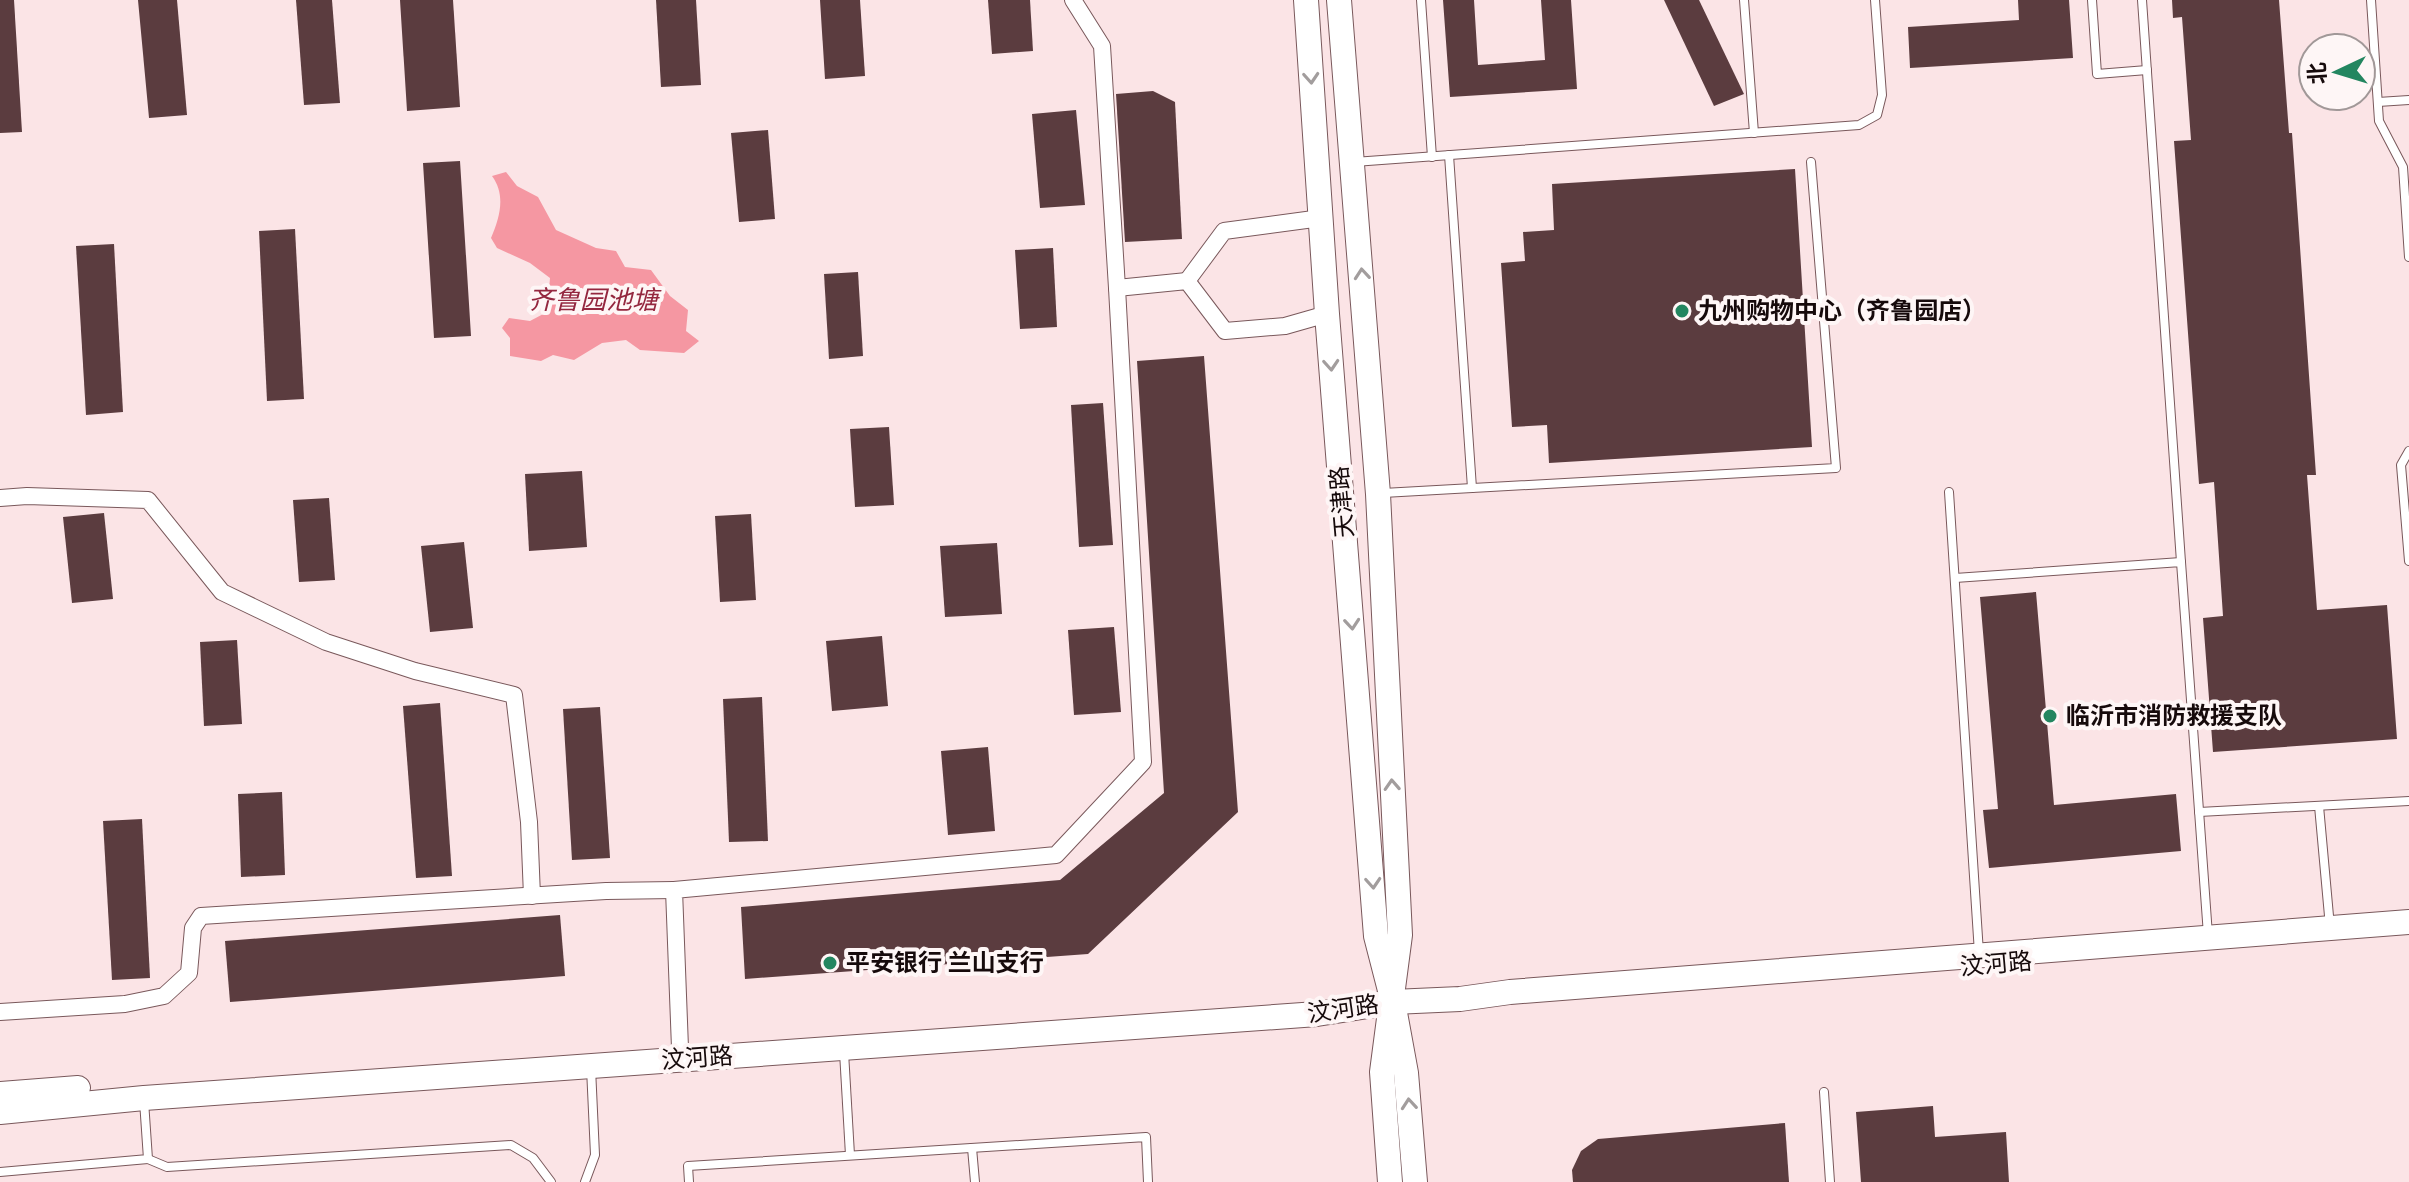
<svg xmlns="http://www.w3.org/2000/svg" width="2409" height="1182" viewBox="0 0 2409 1182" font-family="'IBM Plex Sans','Noto Sans SC',sans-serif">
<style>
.water{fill:#f597a2}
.building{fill:#5b3c3f}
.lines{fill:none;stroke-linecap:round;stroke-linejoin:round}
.lane-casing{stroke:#79585b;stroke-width:10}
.street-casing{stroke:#79585b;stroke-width:18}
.secondary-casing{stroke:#79585b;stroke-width:26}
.lane{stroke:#fff;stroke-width:8}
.street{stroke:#fff;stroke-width:16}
.secondary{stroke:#fff;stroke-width:24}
.oneway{stroke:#a29d9d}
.poi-dot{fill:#238660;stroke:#fef6f6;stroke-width:3}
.labels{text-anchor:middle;stroke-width:8;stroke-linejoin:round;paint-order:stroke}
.poi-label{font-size:24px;font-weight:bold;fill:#160a0b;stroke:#fef6f6;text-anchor:start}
.street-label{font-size:24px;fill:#160a0b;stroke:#fef6f6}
.water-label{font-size:26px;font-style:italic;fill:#94273f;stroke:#fef6f6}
</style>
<rect width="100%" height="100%" fill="#fbe4e6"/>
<path class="water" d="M506,172L517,186L538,197L556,230L596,248L616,251L625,267L651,270L670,296L688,310L686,331L699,341L684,353L640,350L626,340L602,343L574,360L553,355L541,361L510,356V338L502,328L509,318L530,321L547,312L550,278L530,263L497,248L491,238C500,217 506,195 492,176Z"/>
<g class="building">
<polygon points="0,0 14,0 22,132 0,133"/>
<polygon points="138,0 177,0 187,115 149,118"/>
<polygon points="296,0 332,0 340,103 304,105"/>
<polygon points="400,0 453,0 460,107 407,111"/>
<polygon points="656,0 696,0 701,85 661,87"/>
<polygon points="820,0 860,0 865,76 825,79"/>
<polygon points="988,0 1030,0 1033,51 992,54"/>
<polygon points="1443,0 1474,0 1478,65 1545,60 1541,0 1571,0 1577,89 1450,97"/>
<polygon points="1664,0 1699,0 1744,94 1714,106"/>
<polygon points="2018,0 2069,0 2073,58 1910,68 1908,27 2019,20"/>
<polygon points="2172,0 2279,0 2289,133 2292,133 2316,475 2307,475 2317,610 2387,605 2397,739 2213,752 2203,618 2223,616 2214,482 2199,484 2174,141 2191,140 2182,17 2173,18"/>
<polygon points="1153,91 1175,102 1182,239 1125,242 1116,94"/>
<polygon points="1076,110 1085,205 1040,208 1032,114"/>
<polygon points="768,130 775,219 739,222 731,133"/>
<polygon points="460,161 471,336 434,338 423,163"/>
<polygon points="1795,169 1812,447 1549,463 1547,425 1512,427 1501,263 1525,261 1523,232 1554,230 1552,184"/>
<polygon points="295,229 304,399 267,401 259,231"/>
<polygon points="114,244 123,412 86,415 76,246"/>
<polygon points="1053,248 1057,327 1020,329 1015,250"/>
<polygon points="858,272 863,356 829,359 824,274"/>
<polygon points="1204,356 1238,812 1088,954 745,979 741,907 1060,880 1164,793 1137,361"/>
<polygon points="1103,403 1113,545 1079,547 1071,405"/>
<polygon points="889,427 894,505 855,507 850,429"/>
<polygon points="582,471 587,547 529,551 525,474"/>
<polygon points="329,498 335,580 299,582 293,500"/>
<polygon points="104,513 113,599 72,603 63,517"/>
<polygon points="751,514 756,600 720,602 715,516"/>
<polygon points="464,542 473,628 430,632 421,546"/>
<polygon points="997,543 1002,614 945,617 940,546"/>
<polygon points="2036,592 2054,805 2176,794 2181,851 1989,868 1983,810 1998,809 1980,597"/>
<polygon points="1114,627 1121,712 1074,715 1068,630"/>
<polygon points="882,636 888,706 832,711 826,641"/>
<polygon points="237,640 242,724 204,726 200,642"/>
<polygon points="762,697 768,841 729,842 723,699"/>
<polygon points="440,703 452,876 416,878 403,706"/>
<polygon points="600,707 610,858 572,860 563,709"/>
<polygon points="988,747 995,831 948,835 941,751"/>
<polygon points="282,792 285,875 241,877 238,794"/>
<polygon points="142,819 150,978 112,980 103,821"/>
<polygon points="560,915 565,976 230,1002 225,941"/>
<polygon points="1933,1106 1935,1137 2006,1132 2009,1182 1861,1182 1856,1112"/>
<polygon points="1785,1123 1789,1182 1573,1182 1572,1170 1581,1151 1598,1139"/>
</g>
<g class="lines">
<g class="lane-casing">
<g id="lane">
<polyline points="1421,0 1432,157"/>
<polyline points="1744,0 1754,133"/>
<polyline points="2092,0 2097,74 2147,70"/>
<polyline points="2142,0 2181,562"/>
<polyline points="2371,0 2379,121 2403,167 2409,257"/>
<polyline points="2378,102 2409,100"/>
<polyline points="1449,155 1472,488"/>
<polyline points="1354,162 1859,125 1877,115 1882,95 1875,0"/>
<polyline points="2409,451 2401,465 2409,561"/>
<polyline points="1949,492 1979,953"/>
<polyline points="1383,493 1836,468 1811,162"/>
<polyline points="1955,578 2181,562 2208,935"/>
<polyline points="2319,806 2330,927"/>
<polyline points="2199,812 2409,801"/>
<polyline points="844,1052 850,1155"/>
<polyline points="1824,1092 1830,1182"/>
<polyline points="972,1148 975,1182"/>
<polyline points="148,1159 167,1167 511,1145 533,1158 551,1182"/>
<polyline points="0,1172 148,1159 144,1101"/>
<polyline points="585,1182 595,1155 591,1068"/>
<polyline points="689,1182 688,1166 1146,1137 1148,1182"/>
</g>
</g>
<g class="street-casing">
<g id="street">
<polyline points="1073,0 1102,46 1117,288"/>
<polyline points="1187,281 1224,231 1321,218"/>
<polyline points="0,498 27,496 148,500 222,592 326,642 415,671 514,695 529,822 532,896"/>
<polyline points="0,1012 125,1004 164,996 189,973 193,928 201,916 606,891 674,890"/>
<polyline points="680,1048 674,890 1056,855 1143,762 1117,288 1187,281 1225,331 1285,326 1327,314"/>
</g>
</g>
<g class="secondary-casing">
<g id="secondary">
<polyline points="1306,0 1327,314 1376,936 1393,1002 1406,1073 1415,1182"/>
<polyline points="1339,0 1378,494 1400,935 1382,1072 1390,1182"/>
<polyline points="0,1094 78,1088"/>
<polyline points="0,1112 144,1098 1317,1014 1393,1002 1460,999 1510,992 2409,922"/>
</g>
</g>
<use href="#lane" class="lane"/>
<use href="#street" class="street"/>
<use href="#secondary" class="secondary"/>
</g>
<defs><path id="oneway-chevron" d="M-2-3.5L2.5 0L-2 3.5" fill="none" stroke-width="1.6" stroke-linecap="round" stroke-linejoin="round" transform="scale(2)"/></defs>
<g class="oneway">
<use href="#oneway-chevron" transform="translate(1311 78) rotate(86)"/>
<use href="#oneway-chevron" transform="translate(1362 274) rotate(-95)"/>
<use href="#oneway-chevron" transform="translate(1331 365) rotate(86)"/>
<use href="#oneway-chevron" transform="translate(1352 624) rotate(85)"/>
<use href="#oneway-chevron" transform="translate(1392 785) rotate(-93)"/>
<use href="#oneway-chevron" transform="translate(1373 883) rotate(86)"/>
<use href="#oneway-chevron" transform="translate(1409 1104) rotate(-95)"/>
</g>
<g class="poi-dot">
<circle cx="1682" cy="311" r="8"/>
<circle cx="2050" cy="716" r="8"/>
<circle cx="830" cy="963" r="8"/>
</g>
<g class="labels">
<g class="poi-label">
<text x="1698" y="319">九州购物中心（齐鲁园店）</text>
<text x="2066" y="724">临沂市消防救援支队</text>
<text x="846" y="971">平安银行 兰山支行</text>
</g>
<g class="street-label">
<text transform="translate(1342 502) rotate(-95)" y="8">天津路</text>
<text transform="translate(1996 964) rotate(-5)" y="8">汶河路</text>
<text transform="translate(1343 1009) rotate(-8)" y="8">汶河路</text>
<text transform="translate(697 1058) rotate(-4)" y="8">汶河路</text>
</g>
<g class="water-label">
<text x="593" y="309">齐鲁园池塘</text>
</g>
</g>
<g transform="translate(2337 72) rotate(266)"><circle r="38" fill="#fef6f6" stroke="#a19898" stroke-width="2"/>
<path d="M0-6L14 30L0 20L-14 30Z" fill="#238660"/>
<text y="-12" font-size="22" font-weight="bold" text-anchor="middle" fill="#160a0b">北</text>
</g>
</svg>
